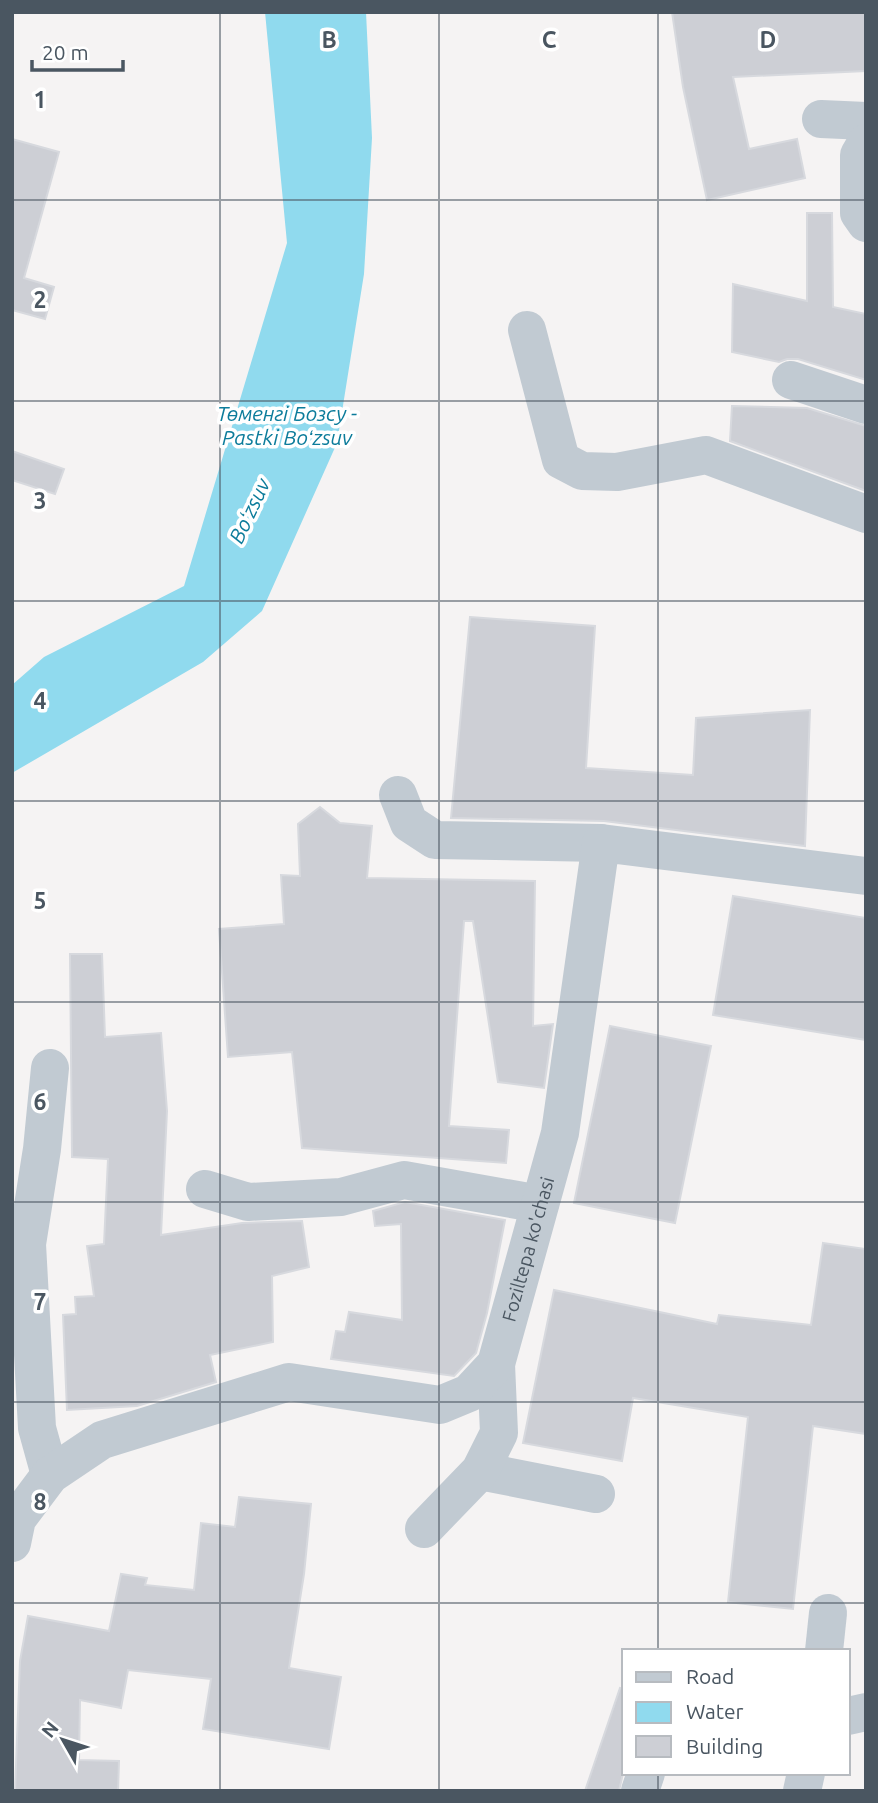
<svg xmlns="http://www.w3.org/2000/svg" width="878" height="1803" viewBox="0 0 878 1803" font-family="Ubuntu,sans-serif">
<style>
.water{fill:#90daee}
.building{fill:#cdcfd5;stroke:#d7d9de;stroke-width:2}
.lines{fill:none;stroke-linecap:round;stroke-linejoin:round}
.minor{stroke:#c1cad2;stroke-width:38}
.grid{fill:none;stroke:#4a5661;stroke-width:2;stroke-opacity:0.55}
.labels{text-anchor:middle;stroke-width:7;stroke-linejoin:round;paint-order:stroke}
.street-label{font-size:19px;fill:#4a5661;stroke:#fff}
.water-label{font-size:21px;font-style:italic;fill:#0c7c9b;stroke:#fff}
.grid-label{font-size:23px;text-anchor:middle;font-weight:bold;fill:#4a5661;stroke:#fff;stroke-width:7;stroke-linejoin:round;paint-order:stroke}
</style>
<rect width="100%" height="100%" fill="#f5f3f3"/>
<polygon class="water" points="265,12 366,12 372,138 364,274 337,443 262,611 203,662 12,773 12,685 44,657 184,586 287,243"/>
<g class="building">
<polygon points="672,12 866,12 866,71 733,77 749,149 797,139 805,178 707,200 683,87"/>
<polygon points="12,139 59,152 24,278 54,287 45,319 12,310"/>
<polygon points="807,213 832,213 833,307 866,314 866,380 798,359 787,359 779,362 732,352 733,284 807,301"/>
<polygon points="732,406 807,408 866,426 866,491 730,441"/>
<polygon points="12,451 64,469 55,494 12,480"/>
<polygon points="470,617 595,626 586,768 693,775 696,718 810,710 805,846 604,821 451,818"/>
<polygon points="320,807 340,823 372,826 367,878 535,881 533,1026 553,1024 544,1088 498,1082 473,921 464,921 449,1126 509,1130 506,1163 302,1148 292,1052 228,1057 219,929 284,924 281,875 300,876 298,824"/>
<polygon points="733,896 866,918 866,1040 713,1015"/>
<polygon points="70,954 102,954 105,1037 161,1033 167,1111 161,1235 242,1223 302,1221 309,1267 272,1276 273,1342 210,1355 216,1382 137,1406 67,1410 63,1315 76,1314 75,1297 94,1296 87,1246 104,1244 108,1159 72,1157"/>
<polygon points="610,1026 711,1046 675,1223 574,1203"/>
<polygon points="405,1202 505,1220 487,1313 476,1353 454,1376 331,1359 336,1331 345,1332 349,1312 402,1320 401,1224 375,1226 373,1211"/>
<polygon points="823,1243 866,1249 866,1434 813,1426 793,1609 728,1602 748,1417 633,1398 622,1461 523,1443 554,1290 717,1324 719,1315 811,1325"/>
<polygon points="239,1497 311,1504 304,1574 289,1668 341,1677 329,1749 203,1729 211,1679 128,1670 121,1708 80,1700 79,1760 119,1761 118,1791 15,1791 20,1661 28,1616 109,1631 121,1574 147,1578 145,1585 194,1590 201,1523 235,1527"/>
<polygon points="620,1688 624,1689 624,1769 619,1791 585,1791"/>
</g>
<g class="lines">
<g class="minor">
<polyline points="821,119 866,121"/>
<polyline points="866,143 859,155 859,213 866,223"/>
<polyline points="527,330 561,460 582,471 617,472 706,455 866,514"/>
<polyline points="791,380 866,405"/>
<polyline points="398,795 409,823 435,840 601,843"/>
<polyline points="50,1068 42,1149 27,1244 37,1428 50,1475"/>
<polyline points="205,1189 248,1202 341,1197 404,1180 540,1204"/>
<polyline points="480,1471 596,1494"/>
<polyline points="424,1529 480,1471 499,1433 496,1364"/>
<path id="s1" d="M12,1543L17,1519L50,1475L102,1440L289,1382L440,1405L469,1393L496,1364L560,1133L601,843L866,876"/>
<polyline points="824,1651 828,1613"/>
<polyline points="848,1716 866,1712"/>
<polyline points="640,1791 646,1773"/>
<polyline points="802,1791 806,1773"/>
</g>
</g>
<path class="grid" d="M220,12V1791M439,12V1791M658,12V1651M12,200H866M12,401H866M12,601H866M12,801H866M12,1002H866M12,1202H866M12,1402H866M12,1603H866M658,1773V1791"/>
<g class="labels">
<g class="street-label">
<text dy="7" stroke="none"><textPath href="#s1" startOffset="681">Foziltepa ko'chasi</textPath></text>
</g>
<g class="water-label">
<text x="287" y="421">Төменгі Бозсу -<tspan x="287" dy="24">Pastki Boʻzsuv</tspan></text>
<text transform="translate(250 511) rotate(-65)" y="7">Boʻzsuv</text>
</g>
</g>
<g class="grid-label">
<text x="329" y="48">B</text>
<text x="549" y="48">C</text>
<text x="768" y="48">D</text>
<text x="40" y="108">1</text>
<text x="40" y="308">2</text>
<text x="40" y="509">3</text>
<text x="40" y="709">4</text>
<text x="40" y="909">5</text>
<text x="40" y="1110">6</text>
<text x="40" y="1310">7</text>
<text x="40" y="1510">8</text>
</g>
<rect width="878" height="1803" fill="none" stroke="#4a5661" stroke-width="28"/>
<rect x="622" y="1649" width="228" height="126" fill="#ffffff" stroke="#b7bbc0" stroke-width="2"/>
<rect x="636" y="1672" width="35" height="10" fill="#c1cad2" stroke="#b7bbc0" stroke-width="2"/>
<text x="686" y="1684" font-size="21" fill="#4a5661">Road</text>
<rect x="636" y="1702" width="35" height="21" fill="#90daee" stroke="#b7bbc0" stroke-width="2"/>
<text x="686" y="1719" font-size="21" fill="#4a5661">Water</text>
<rect x="636" y="1736" width="35" height="21" fill="#cdcfd5" stroke="#b7bbc0" stroke-width="2"/>
<text x="686" y="1754" font-size="21" fill="#4a5661">Building</text>
<g transform="translate(63 1740) rotate(309)" stroke="#ffffff" stroke-width="5" paint-order="stroke">
<path d="M0-5L12 26L0 18L-12 26Z" fill="#4a5661"/>
<text y="-10" font-size="19" font-weight="bold" text-anchor="middle" fill="#4a5661">N</text>
</g>
<path d="M32 60v10h91v-10" fill="none" stroke="#4a5661" stroke-width="3.5"/>
<text x="42" y="60" font-size="21" fill="#4a5661" stroke="#ffffff" stroke-width="5" paint-order="stroke">20 m</text>
</svg>
